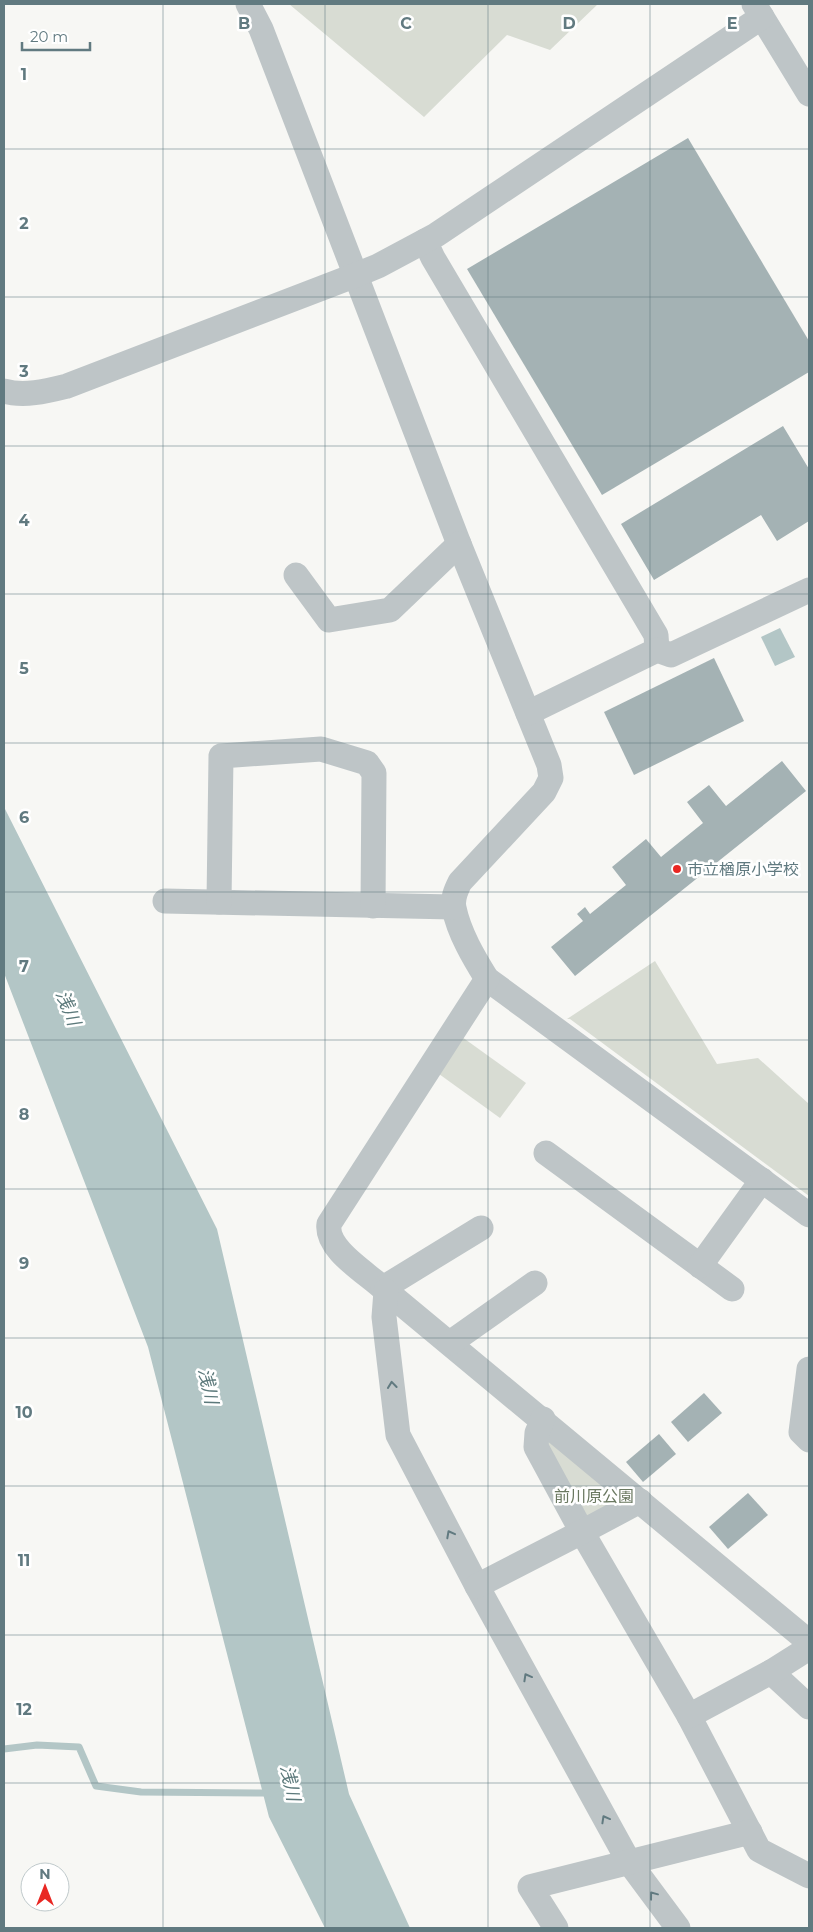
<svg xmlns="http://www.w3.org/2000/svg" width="813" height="1932" viewBox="0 0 813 1932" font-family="Montserrat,'Noto Sans JP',sans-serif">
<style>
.green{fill:#d8dcd3}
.water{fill:#b3c6c6}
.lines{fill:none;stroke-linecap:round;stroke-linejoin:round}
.stream{stroke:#b3c6c6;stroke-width:7}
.building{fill:#a4b2b4}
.minor{stroke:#bec5c7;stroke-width:25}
.oneway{stroke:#617a80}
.grid{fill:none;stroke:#617a80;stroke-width:1;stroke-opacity:0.55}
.poi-dot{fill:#e92723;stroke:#fff;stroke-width:2}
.labels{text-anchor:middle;stroke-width:5;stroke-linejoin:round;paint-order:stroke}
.poi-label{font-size:16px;fill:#617a80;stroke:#fff;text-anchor:start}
.park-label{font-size:16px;fill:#6a7860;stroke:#fff}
.water-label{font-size:18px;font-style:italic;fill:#5c797b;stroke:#fff}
.grid-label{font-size:16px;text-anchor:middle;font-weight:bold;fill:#617a80;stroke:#fff;stroke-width:5;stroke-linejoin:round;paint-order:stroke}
</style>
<rect width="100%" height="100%" fill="#f7f7f4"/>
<g class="green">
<polygon points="289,4 598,4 550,50 507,35 424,117"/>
<polygon points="655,961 717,1064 758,1058 809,1104 809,1196 570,1019 567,1019"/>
<polygon points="462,1037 526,1083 500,1118 439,1074"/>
<polygon points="537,1433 640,1501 582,1532"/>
</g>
<g class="water">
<polygon points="780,628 795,657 775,666 761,637"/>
<polygon points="4,807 217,1229 349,1794 410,1928 325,1928 269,1817 148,1347 4,973"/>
</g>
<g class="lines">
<polyline class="stream" points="4,1749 37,1745 79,1747 96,1786 141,1792 270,1793"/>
</g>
<g class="building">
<polygon points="688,138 809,341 809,372 602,495 467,269"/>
<polygon points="783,426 809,469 809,521 777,541 761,515 654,580 621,524"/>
<polygon points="714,658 744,721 634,775 604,712"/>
<polygon points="782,761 806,791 575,976 551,947 583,921 577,914 585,907 590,914 626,885 612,867 646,839 661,857 703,823 687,802 709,785 726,806"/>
<polygon points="704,1393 722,1413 688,1442 671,1422"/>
<polygon points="659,1434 676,1454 643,1482 626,1462"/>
<polygon points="748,1493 768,1515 728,1549 709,1527"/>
</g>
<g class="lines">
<g class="minor">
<path d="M248,4L261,29L459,544L549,765L551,778L544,792L460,882C456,890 452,899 454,908C459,933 474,958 487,979L809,1215"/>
<polyline points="754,4 809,94"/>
<polyline points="425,241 433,258 656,635 657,650"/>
<path d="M4,391C24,397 47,391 67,386L356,275L378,266L436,235L762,17"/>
<polyline points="296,575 329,620 390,610 459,544"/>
<polyline points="528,713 657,650 671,655 809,590"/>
<polyline points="165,901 453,907"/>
<polyline points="219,902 221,756 321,749 367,763 374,773 373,906"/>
<path d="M487,979L329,1224C325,1250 369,1274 386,1291L809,1642"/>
<polyline points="546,1153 732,1289"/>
<polyline points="700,1266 762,1180"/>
<polyline points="383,1288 481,1228"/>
<polyline points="386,1291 384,1317 398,1435 477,1586 629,1862 678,1928"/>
<polyline points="450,1343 535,1283"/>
<polyline points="809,1369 801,1432 809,1440"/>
<polyline points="543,1419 537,1433 536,1447 582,1532 689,1716 759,1850 809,1876"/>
<polyline points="477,1586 582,1532 640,1501"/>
<polyline points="771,1672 809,1707"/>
<polyline points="689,1716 771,1672 809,1648"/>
<polyline points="556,1928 530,1887 750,1832"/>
</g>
</g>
<defs><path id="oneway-chevron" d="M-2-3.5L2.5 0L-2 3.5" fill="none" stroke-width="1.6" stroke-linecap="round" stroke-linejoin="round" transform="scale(1.25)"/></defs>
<g class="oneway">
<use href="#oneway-chevron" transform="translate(392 1385) rotate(-96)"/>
<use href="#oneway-chevron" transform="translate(450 1534) rotate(-118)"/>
<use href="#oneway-chevron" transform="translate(527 1677) rotate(-119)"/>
<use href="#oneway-chevron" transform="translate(605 1819) rotate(-119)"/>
<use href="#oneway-chevron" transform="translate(653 1895) rotate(-127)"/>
</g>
<path class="grid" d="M163,4V1928M325,4V1928M488,4V1928M650,4V1928M4,149H809M4,297H809M4,446H809M4,594H809M4,743H809M4,892H809M4,1040H809M4,1189H809M4,1338H809M4,1486H809M4,1635H809M4,1783H809"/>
<circle class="poi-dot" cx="677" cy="869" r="5"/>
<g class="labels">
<g class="poi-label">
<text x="687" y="875">市立楢原小学校</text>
</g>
<g class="park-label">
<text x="594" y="1502">前川原公園</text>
</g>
<g class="water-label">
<text transform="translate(68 1008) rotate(68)" y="6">浅川</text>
<text transform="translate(208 1386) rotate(78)" y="6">浅川</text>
<text transform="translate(290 1783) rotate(78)" y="6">浅川</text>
</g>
</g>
<g class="grid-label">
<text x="244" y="29">B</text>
<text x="406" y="29">C</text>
<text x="569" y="29">D</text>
<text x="732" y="29">E</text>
<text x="24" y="80">1</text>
<text x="24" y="229">2</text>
<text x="24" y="377">3</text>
<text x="24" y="526">4</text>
<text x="24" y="674">5</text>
<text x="24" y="823">6</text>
<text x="24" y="972">7</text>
<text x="24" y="1120">8</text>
<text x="24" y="1269">9</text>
<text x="24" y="1418">10</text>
<text x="24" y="1566">11</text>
<text x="24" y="1715">12</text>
</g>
<rect width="813" height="1932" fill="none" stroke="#617a80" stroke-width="10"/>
<g transform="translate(45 1887)"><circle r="24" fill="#ffffff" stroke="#c0cacc"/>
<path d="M0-4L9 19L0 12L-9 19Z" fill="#e92723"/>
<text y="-8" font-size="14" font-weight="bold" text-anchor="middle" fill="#617a80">N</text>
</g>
<path d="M22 42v8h68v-8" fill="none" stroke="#617a80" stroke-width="2.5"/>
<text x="30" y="42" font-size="15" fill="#617a80" stroke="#ffffff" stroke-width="4" paint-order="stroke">20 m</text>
</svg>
